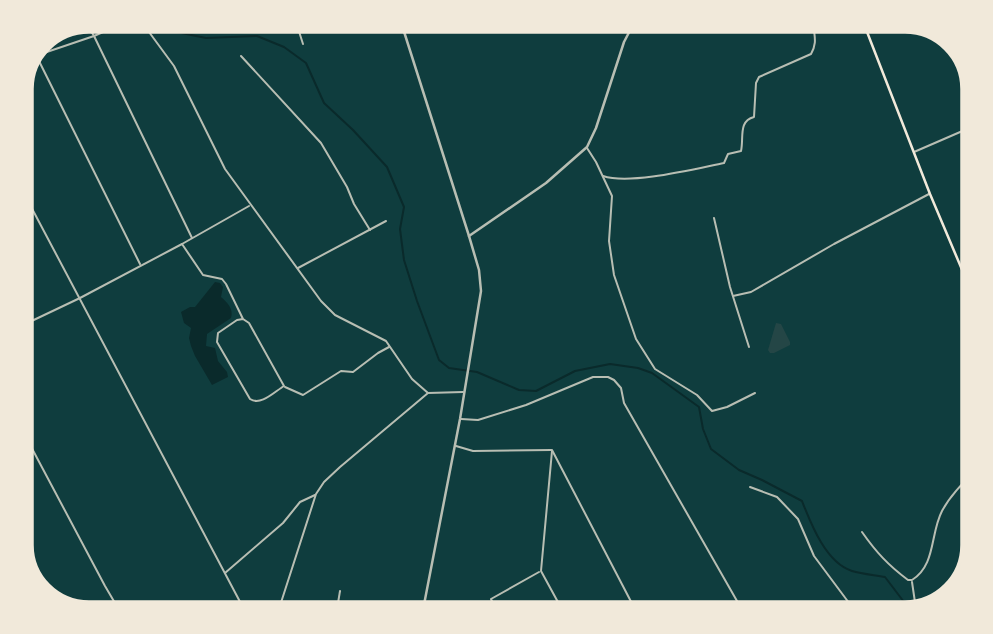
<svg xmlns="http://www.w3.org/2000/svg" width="993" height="634" viewBox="0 0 993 634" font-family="Overpass,sans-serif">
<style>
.green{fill:#244646}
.water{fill:#0a2a2b}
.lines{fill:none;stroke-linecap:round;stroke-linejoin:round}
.stream{stroke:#0a2a2b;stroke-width:2}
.path{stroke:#f1e9da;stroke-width:1}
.minor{stroke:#b8beb3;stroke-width:2}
.tertiary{stroke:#b8beb3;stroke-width:2.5}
.secondary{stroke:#f1e9da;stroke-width:2.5}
.rim{fill:none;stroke:#f1e9da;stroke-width:3.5}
</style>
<rect width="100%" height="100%" fill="#0f3d3e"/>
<polygon class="green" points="776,323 781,324 790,342 790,345 774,353 770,353 768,350"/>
<path class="water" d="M215,282L220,283L223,287L221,297C227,302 234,309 231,318L207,334L206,346L215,348L218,361L227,372L228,377L212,385L195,356L191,346L189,338L191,328L184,323L181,312L190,307H195Z"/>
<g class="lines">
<path class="stream" d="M122,19L123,21L206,38L257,36L284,47L306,63L324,103L353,130L387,167L404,207L400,229L404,260L417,301L439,360L449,368L477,372L519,390L536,391L575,371L610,364L638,368L652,373L699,407L703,429L711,449L739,470L762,480L802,501C811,524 826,563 852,571C862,574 874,575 885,577L904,602L907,614"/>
<polyline class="path" points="117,28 144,31"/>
<g class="minor">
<polyline points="250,19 251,21"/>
<polyline points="295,19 303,44"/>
<polyline points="85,21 94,36 192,238"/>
<polyline points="149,32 174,66 225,169 321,301 335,315 386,341 412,379 428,393"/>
<polyline points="36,55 140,264"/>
<polyline points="241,56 321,143 347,187 354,204 370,230"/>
<polyline points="32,57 94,36 112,28"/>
<polyline points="587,148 596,162 612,196 609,241 614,275 636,339 655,369 697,395 712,411 727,407 755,393"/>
<polyline points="914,152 974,126"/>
<path d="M603,176C630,185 694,169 724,163L728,154L741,151C744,138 738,121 754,117L756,83L759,77L811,54C819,40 812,33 814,19"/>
<polyline points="19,184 247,615"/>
<polyline points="714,218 730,287 749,347"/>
<path d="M182,244L203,275L222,279L226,284L243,319L249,323L284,386C274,392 261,406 250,399L217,342L218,333L237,320L243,319"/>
<polyline points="298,268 386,221"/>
<polyline points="733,296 751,292 834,244 929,194"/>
<polyline points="19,327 80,298 182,244 249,206"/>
<polyline points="285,387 303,395 341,371 353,372 378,353 389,347"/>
<polyline points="461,419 478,420 526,405 593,377 608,377 614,380 621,388 624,403 745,615"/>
<polyline points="19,424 105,586 122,615"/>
<polyline points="456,446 473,451 551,450"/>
<polyline points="552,450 638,615"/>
<polyline points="552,451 541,571 565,615"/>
<polyline points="750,487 777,497 798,519 814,556 858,615"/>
<path d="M862,532C876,552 888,565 908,580H912C936,565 930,534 942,511C950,496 962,484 974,472"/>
<polyline points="225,573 283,523 300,502 315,495"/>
<polyline points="912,582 916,609"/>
<polyline points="231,615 243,608"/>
<polyline points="277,615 316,494 324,482 340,467 428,393 463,392"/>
<polyline points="336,615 340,591"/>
<polyline points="498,615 491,599 539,572"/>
</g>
<g class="tertiary">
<polyline points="400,19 469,236 479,270 481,291 460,419 422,615"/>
<polyline points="469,236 546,183 587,147 596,128 624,42 636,19"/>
</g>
<polyline class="secondary" points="862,19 930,194 974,298"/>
</g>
<path d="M0 0H993V634H0ZM89 32H905A57 57 0 0 1 962 89V545A57 57 0 0 1 905 602H89A57 57 0 0 1 32 545V89A57 57 0 0 1 89 32Z" fill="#f1e9da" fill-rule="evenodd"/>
<path class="rim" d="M89 32H905A57 57 0 0 1 962 89V545A57 57 0 0 1 905 602H89A57 57 0 0 1 32 545V89A57 57 0 0 1 89 32Z"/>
</svg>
